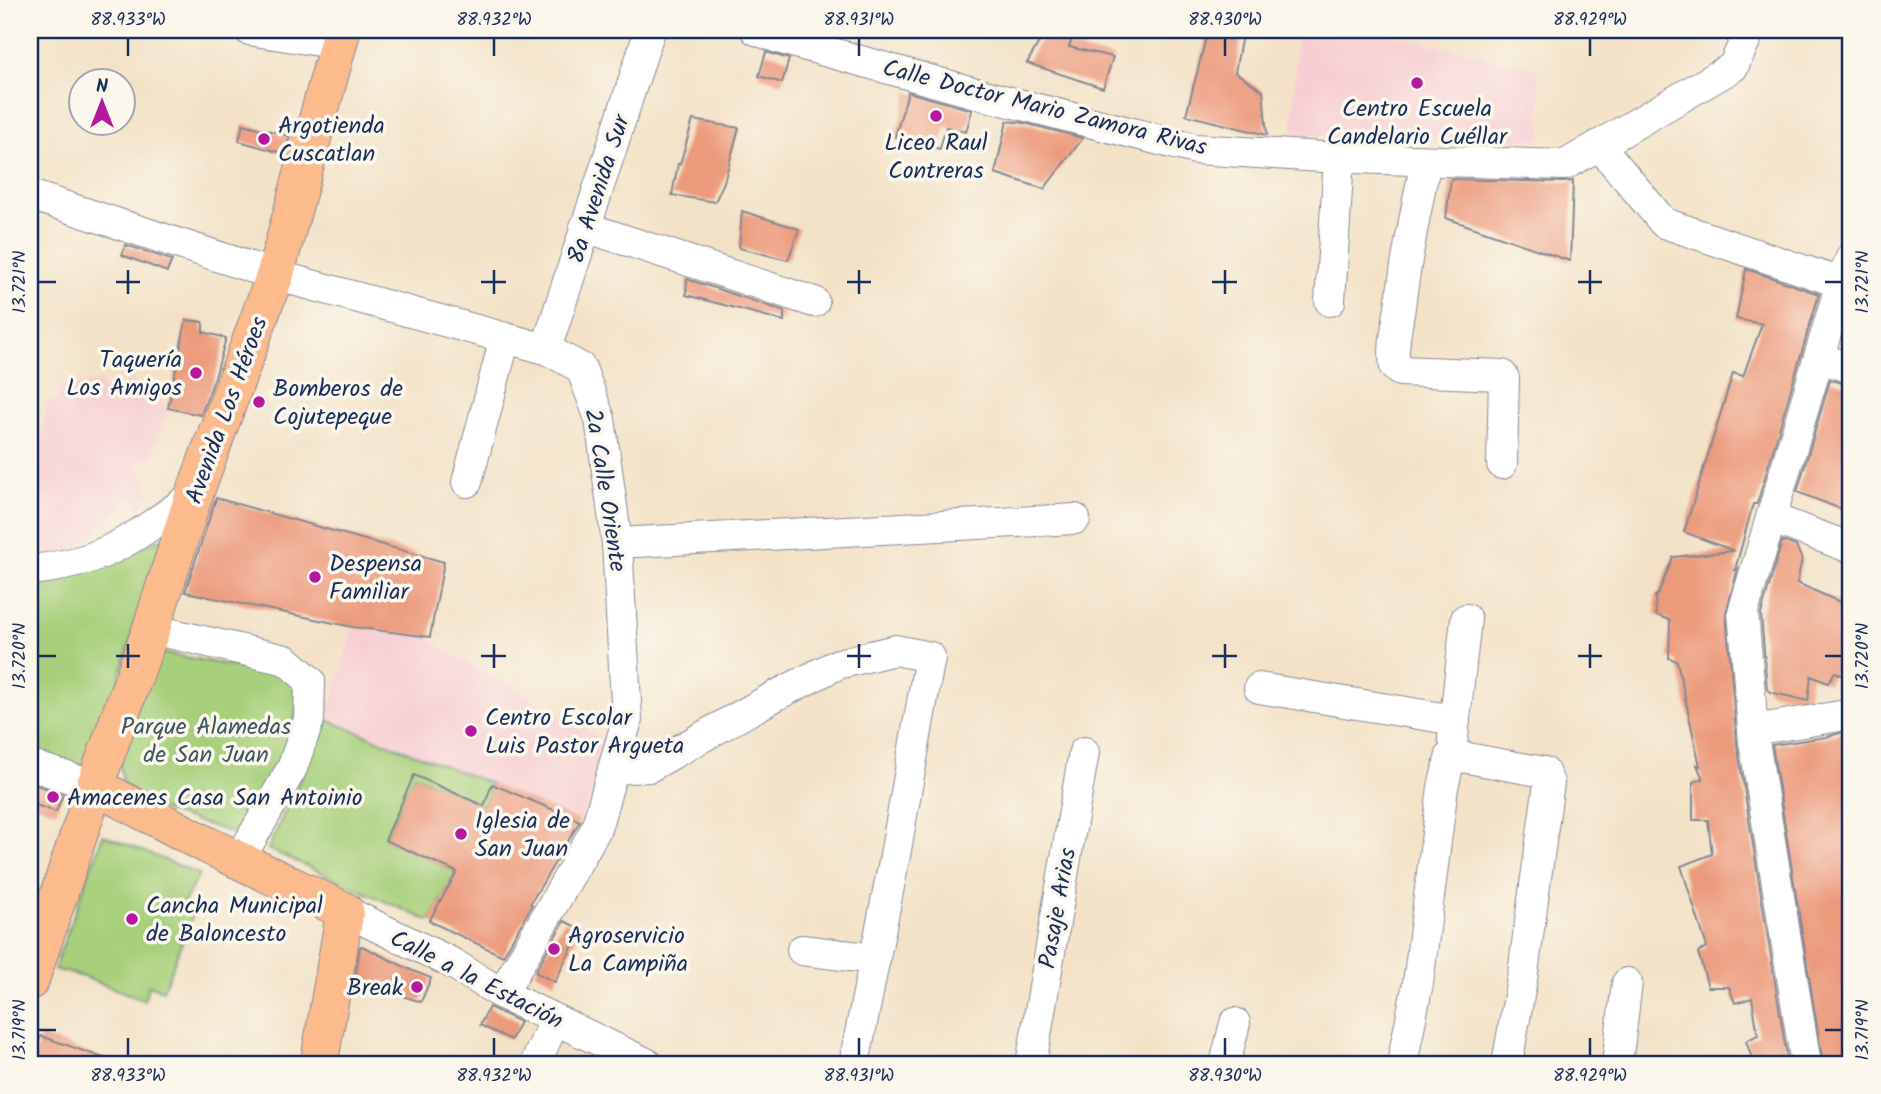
<svg xmlns="http://www.w3.org/2000/svg" width="1881" height="1094" viewBox="0 0 1881 1094" font-family="Kalam,sans-serif">
<style>
.built{fill:#f7cfd3}
.green{fill:#a8d07b;stroke:#62806c;stroke-width:2}
.building{fill:#ec9a7c}
.lines{fill:none;stroke-linecap:round;stroke-linejoin:round}
.minor-casing{stroke:#878892;stroke-width:32}
.major-casing{stroke:#878892;stroke-width:39}
.minor{stroke:#fff;stroke-width:30}
.major{stroke:#fbbb8d;stroke-width:37}
.ticks{fill:none;stroke:#1b2f5e;stroke-width:2.5}
.poi-dot{fill:#b5179e;stroke:#fbf7ec;stroke-width:2.5}
.labels{text-anchor:middle;stroke-width:7;stroke-linejoin:round;paint-order:stroke}
.street-label{font-size:24px;fill:#1b2f5e;stroke:#fbf7ec}
.poi-label{font-size:24px;fill:#1b2f5e;stroke:#fbf7ec;text-anchor:start}
.park-label{font-size:24px;fill:#3e5765;stroke:#fbf7ec}
.neatline{fill:none;stroke:#1b2f5e;stroke-width:2.5}
.ticks-label{font-size:18px;text-anchor:middle;fill:#1b2f5e}
</style>
<rect width="100%" height="100%" fill="#fbf7ec"/>
<filter id="ink" filterUnits="userSpaceOnUse"><feTurbulence type="fractalNoise" baseFrequency=".0143" numOctaves="2"/><feDisplacementMap in="SourceGraphic" scale="14" xChannelSelector="R" yChannelSelector="G"/><feConvolveMatrix kernelMatrix="1 2 1 2 8 2 1 2 1" color-interpolation-filters="sRGB"/></filter>
<filter id="wash" filterUnits="userSpaceOnUse"><feTurbulence type="fractalNoise" baseFrequency=".00686" numOctaves="4" result="noise"/><feDisplacementMap in="SourceGraphic" scale="28" xChannelSelector="R" yChannelSelector="G"/><feGaussianBlur stdDeviation="1.57" result="paint"/><feColorMatrix in="noise" values="0 0 0 0 0 0 0 0 0 0 0 0 0 0 0 0 0 1.4 0 .05"/><feComposite in="paint" operator="in"/></filter>
<g filter="url(#wash)">
<rect width="100%" height="100%" fill="#f3e2c7"/>
<g class="built">
<polygon points="1297,30 1369,30 1538,69 1542,140 1446,141 1292,134"/>
<polygon points="136,379 137,393 163,393 161,404 168,408 150,461 141,457 137,467 150,492 139,510 133,497 73,553 30,552 30,452 42,449 43,427 48,401 59,399 59,388 100,381 106,391"/>
<polygon points="353,627 430,637 438,646 608,741 582,821 327,720"/>
</g>
<g class="green">
<polygon points="164,538 92,762 78,766 30,756 30,577 91,565"/>
<polygon points="157,652 282,675 296,684 298,702 292,732 263,796 233,833 170,813 124,793 119,758"/>
<polygon points="327,720 492,784 484,806 414,775 385,839 457,872 429,921 268,849"/>
<polygon points="103,835 199,874 183,904 195,909 163,990 149,985 144,1000 84,977 54,969"/>
</g>
<g id="blocks">
<g class="building">
<polygon points="1046,30 1075,30 1069,47 1113,57 1103,88 1027,63"/>
<polygon points="1208,30 1243,30 1235,72 1263,91 1267,135 1186,115"/>
<polygon points="766,52 789,59 782,83 759,76"/>
<polygon points="908,92 972,110 966,132 946,127 940,149 895,137"/>
<polygon points="693,120 739,128 724,182 715,202 672,195 678,164 680,164"/>
<polygon points="1007,121 1024,123 1083,138 1044,189 995,173"/>
<polygon points="243,124 290,136 285,154 239,141"/>
<polygon points="1451,179 1564,182 1573,181 1570,261 1446,218"/>
<polygon points="742,211 799,229 788,260 739,248"/>
<polygon points="126,245 172,260 167,272 122,255"/>
<polygon points="1746,269 1819,294 1757,504 1753,504 1735,570 1738,568 1726,613 1737,744 1788,1064 1754,1064 1746,1041 1758,1035 1752,998 1735,1003 1729,987 1708,987 1698,952 1707,947 1681,866 1712,854 1708,820 1693,820 1693,782 1703,779 1697,765 1700,766 1677,661 1669,658 1670,620 1656,615 1655,596 1658,594 1673,557 1734,551 1684,532 1733,373 1743,376 1762,324 1736,319"/>
<polygon points="687,279 784,311 784,321 686,295"/>
<polygon points="186,320 203,322 203,332 226,338 216,374 201,415 168,408"/>
<polygon points="1830,380 1851,385 1851,513 1797,492"/>
<polygon points="216,498 444,562 430,637 353,627 185,592"/>
<polygon points="1782,541 1796,546 1802,559 1797,583 1851,607 1851,679 1835,672 1828,683 1811,676 1808,701 1770,692 1767,689 1761,614"/>
<polygon points="1851,730 1851,1064 1823,1064 1772,745 1826,737"/>
<polygon points="414,775 484,806 492,784 580,821 530,904 532,905 503,956 429,921 457,872 385,840"/>
<polygon points="30,783 63,794 56,812 30,803"/>
<polygon points="564,921 581,929 555,982 535,972"/>
<polygon points="362,946 413,971 431,978 421,1002 355,980 360,947"/>
<polygon points="489,1007 520,1022 511,1040 480,1025"/>
<polygon points="41,1036 115,1062 114,1064 31,1064"/>
</g>
</g>
</g>
<g filter="url(#ink)">
<use href="#blocks" fill-opacity="0" stroke="#878892" stroke-width="2"/>
<g class="lines">
<g class="minor-casing">
<g id="minor">
<polyline points="249,30 338,44"/>
<polyline points="756,30 778,38 983,95 1195,149 1322,157 1565,165 1733,67 1750,30"/>
<polyline points="1599,145 1664,223 1841,283"/>
<path d="M1426,161C1416,209 1406,258 1400,307C1397,327 1392,347 1395,367L1400,371L1502,375L1504,378L1502,464"/>
<polyline points="30,195 275,275 546,349 581,368 600,419 617,543 627,720 596,829 502,994"/>
<polyline points="585,227 814,302"/>
<polyline points="1330,301 1339,158"/>
<polyline points="546,349 650,30"/>
<polyline points="1819,358 1851,368"/>
<polyline points="467,482 505,338"/>
<polyline points="1771,518 1851,548"/>
<polyline points="617,543 1075,519"/>
<path d="M30,570C50,568 70,565 90,558C128,545 161,518 194,495"/>
<polyline points="151,629 286,660 310,681 309,720 292,768 239,860"/>
<polyline points="1259,688 1455,720"/>
<polyline points="1753,730 1840,716"/>
<polyline points="1453,737 1466,619"/>
<polyline points="30,765 95,786"/>
<polyline points="613,769 649,767 775,696 838,664 895,650 930,657 894,861 854,1064"/>
<polyline points="345,911 452,963 502,994 648,1064"/>
<polyline points="802,950 875,959"/>
<polyline points="535,1064 555,1020"/>
<polyline points="1031,1064 1084,752"/>
<polyline points="1225,1064 1235,1023"/>
<polyline points="1402,1064 1418,983 1443,787 1451,755 1544,772 1549,783 1523,973 1507,1064"/>
<polyline points="1617,1064 1627,983"/>
<polyline points="1806,1064 1754,741 1743,612 1841,283 1851,257"/>
</g>
</g>
<g class="major-casing">
<g id="major">
<polyline points="95,786 207,845 345,911 319,1064"/>
<polyline points="30,981 95,786 151,629 194,495 275,275 342,30"/>
</g>
</g>
<use href="#minor" class="minor"/>
<use href="#major" class="major"/>
</g>
</g>
<path class="ticks" d="M128,38V56M494,38V56M859,38V56M1225,38V56M1590,38V56M128,270V294M494,270V294M859,270V294M1225,270V294M1590,270V294M38,282H56M116,282H140M481,282H506M847,282H871M1212,282H1237M1578,282H1602M1825,282H1842M128,644V668M494,644V668M859,644V668M1225,644V668M1590,644V668M38,656H56M116,656H140M481,656H506M847,656H871M1212,656H1237M1578,656H1602M1825,656H1842M38,1030H56M1825,1030H1842M128,1038V1056M494,1038V1056M859,1038V1056M1225,1038V1056M1590,1038V1056"/>
<g class="poi-dot">
<circle cx="1417" cy="83" r="7"/>
<circle cx="936" cy="116" r="7"/>
<circle cx="264" cy="139" r="7"/>
<circle cx="196" cy="373" r="7"/>
<circle cx="259" cy="402" r="7"/>
<circle cx="315" cy="577" r="7"/>
<circle cx="471" cy="731" r="7"/>
<circle cx="53" cy="797" r="7"/>
<circle cx="461" cy="834" r="7"/>
<circle cx="132" cy="919" r="7"/>
<circle cx="554" cy="949" r="7"/>
<circle cx="417" cy="987" r="7"/>
</g>
<g class="labels">
<g class="street-label">
<text transform="translate(1045 107) rotate(14)" y="8">Calle Doctor Mario Zamora Rivas</text>
<text transform="translate(598 189) rotate(-72)" y="8">8a Avenida Sur</text>
<text transform="translate(226 410) rotate(-70)" y="8">Avenida Los Héroes</text>
<text transform="translate(606 490) rotate(81)" y="8">2a Calle Oriente</text>
<text transform="translate(1057 908) rotate(-80)" y="8">Pasaje Arias</text>
<text transform="translate(477 979) rotate(27)" y="8">Calle a la Estación</text>
</g>
<g class="poi-label">
<text x="1417" y="116" text-anchor="middle">Centro Escuela<tspan x="1417" dy="28">Candelario Cuéllar</tspan></text>
<text x="278" y="133">Argotienda<tspan x="278" dy="28">Cuscatlan</tspan></text>
<text x="936" y="150" text-anchor="middle">Liceo Raul<tspan x="936" dy="28">Contreras</tspan></text>
<text x="182" y="367" text-anchor="end">Taquería<tspan x="182" dy="28">Los Amigos</tspan></text>
<text x="273" y="396">Bomberos de<tspan x="273" dy="28">Cojutepeque</tspan></text>
<text x="329" y="571">Despensa<tspan x="329" dy="28">Familiar</tspan></text>
<text x="485" y="725">Centro Escolar<tspan x="485" dy="28">Luis Pastor Argueta</tspan></text>
<text x="67" y="805">Amacenes Casa San Antoinio</text>
<text x="475" y="828">Iglesia de<tspan x="475" dy="28">San Juan</tspan></text>
<text x="146" y="913">Cancha Municipal<tspan x="146" dy="28">de Baloncesto</tspan></text>
<text x="568" y="943">Agroservicio<tspan x="568" dy="28">La Campiña</tspan></text>
<text x="403" y="995" text-anchor="end">Break</text>
</g>
<g class="park-label">
<text x="206" y="734">Parque Alamedas<tspan x="206" dy="28">de San Juan</tspan></text>
</g>
</g>
<rect width="1881" height="1094" fill="none" stroke="#fbf7ec" stroke-width="77"/>
<g transform="translate(102 102)"><circle r="33" fill="#fbf7ec" stroke="#a1a7b3" stroke-width="2"/>
<path d="M0-5L12 26L0 18L-12 26Z" fill="#b5179e"/>
<text y="-10" font-size="19" font-weight="bold" text-anchor="middle" fill="#1b2f5e">N</text>
</g>
<rect x="38" y="38" width="1804" height="1018" class="neatline"/>
<g class="ticks-label">
<text x="128" y="25">88.933°W</text>
<text x="494" y="25">88.932°W</text>
<text x="859" y="25">88.931°W</text>
<text x="1225" y="25">88.930°W</text>
<text x="1590" y="25">88.929°W</text>
<text transform="translate(19 282) rotate(-90)" y="6">13.721°N</text>
<text transform="translate(1862 282) rotate(-90)" y="6">13.721°N</text>
<text transform="translate(19 656) rotate(-90)" y="6">13.720°N</text>
<text transform="translate(1862 656) rotate(-90)" y="6">13.720°N</text>
<text transform="translate(19 1030) rotate(-90)" y="6">13.719°N</text>
<text transform="translate(1862 1030) rotate(-90)" y="6">13.719°N</text>
<text x="128" y="1081">88.933°W</text>
<text x="494" y="1081">88.932°W</text>
<text x="859" y="1081">88.931°W</text>
<text x="1225" y="1081">88.930°W</text>
<text x="1590" y="1081">88.929°W</text>
</g>
</svg>
